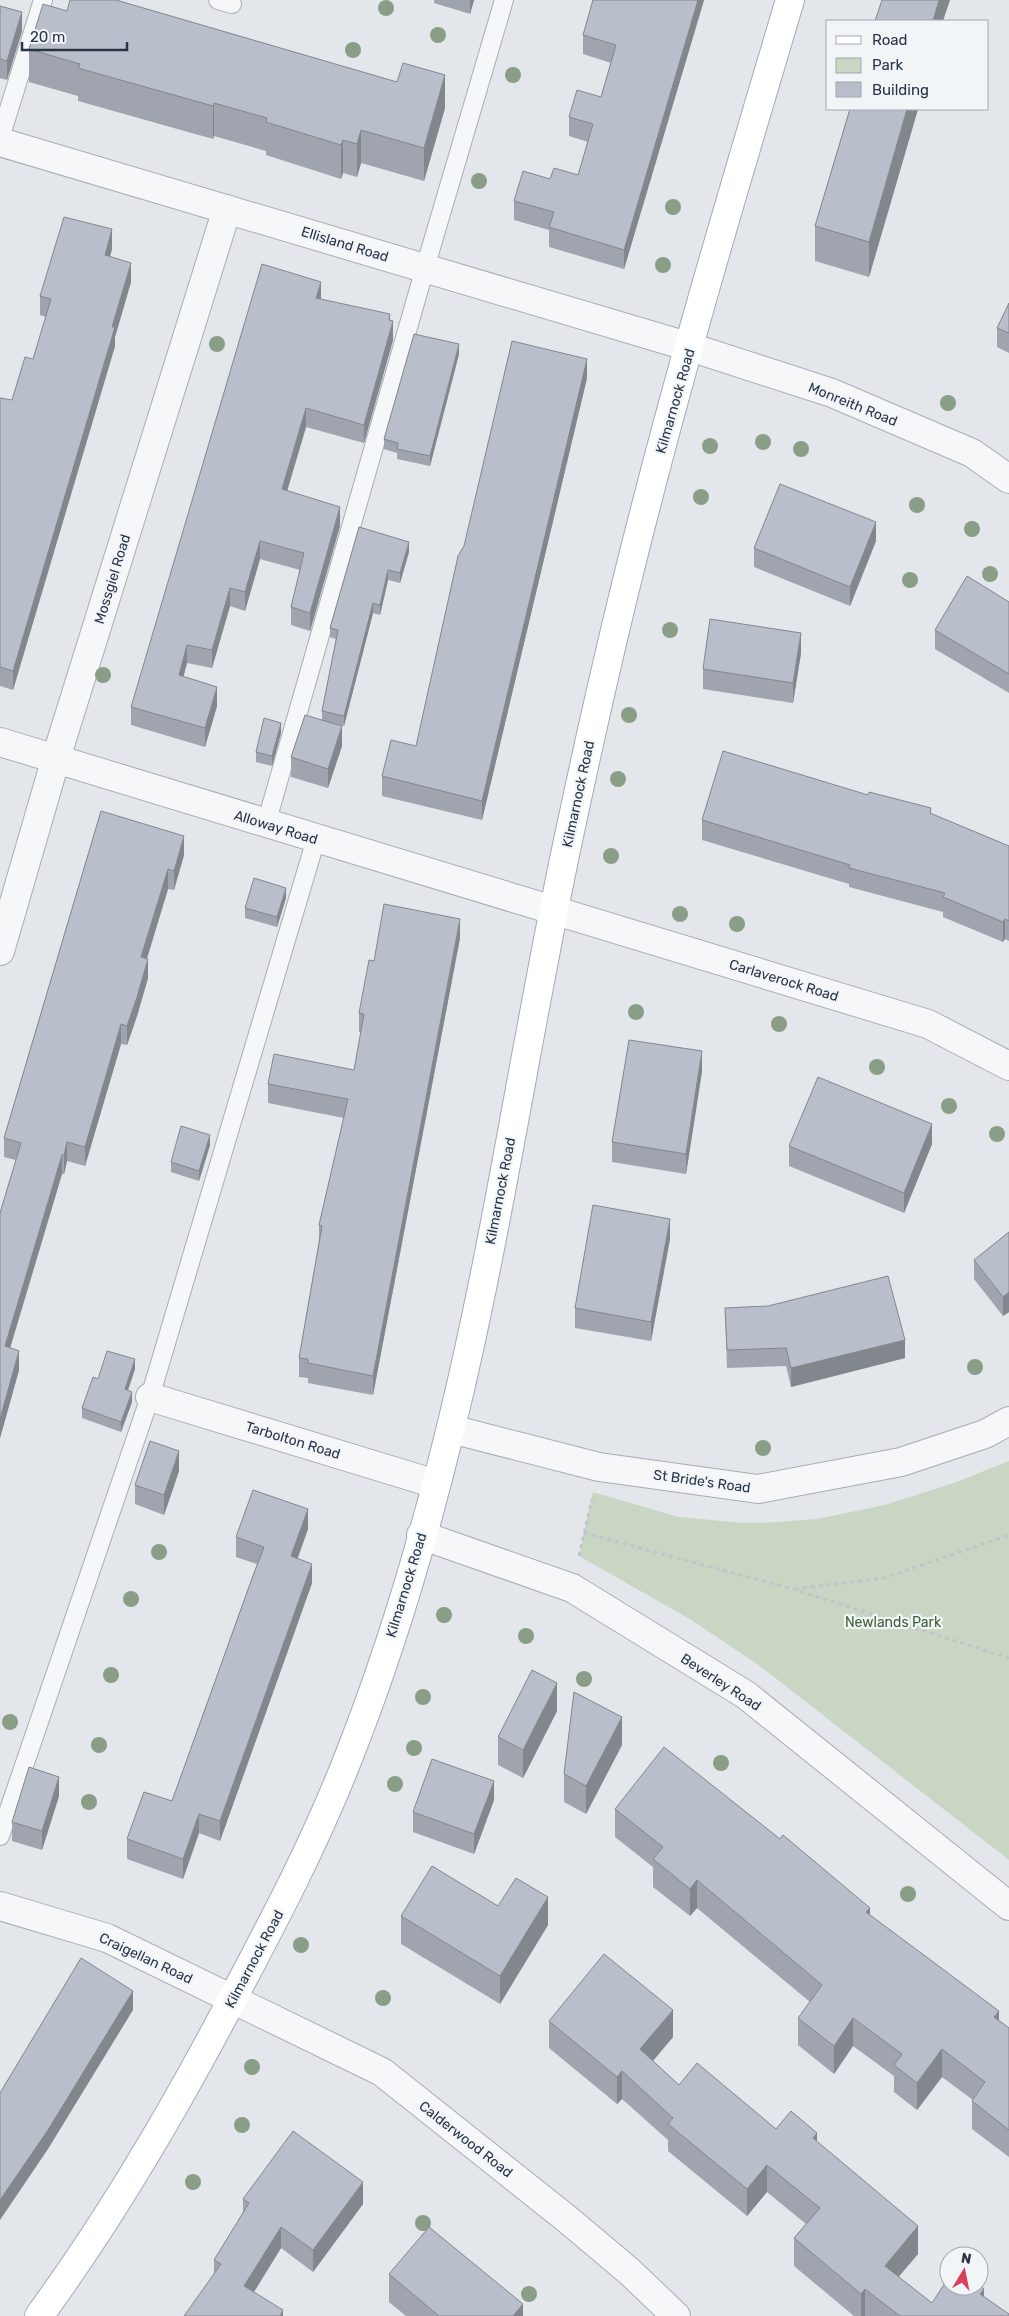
<svg xmlns="http://www.w3.org/2000/svg" width="1009" height="2316" viewBox="0 0 1009 2316" font-family="Rubik,sans-serif">
<style>
.green{fill:#c8d6c3}
.lines{fill:none;stroke-linecap:round;stroke-linejoin:round}
.service-casing{stroke:#a7adb6;stroke-width:20}
.minor-casing{stroke:#a7adb6;stroke-width:30}
.primary-casing{stroke:#a1abb8;stroke-width:30}
.path{stroke:#c1c4ca;stroke-width:3;stroke-dasharray:4 4;stroke-linecap:butt}
.service{stroke:#f6f7f9;stroke-width:18}
.minor{stroke:#f6f7f9;stroke-width:28}
.primary{stroke:#fff;stroke-width:28}
.tree{fill:#899d87}
.wall{fill:#9fa4ae}
.shaded-wall{fill:#82868d}
.building{fill:#b9bfca;stroke:#82868d}
.labels{text-anchor:middle;stroke-width:4.5;stroke-linejoin:round;paint-order:stroke}
.street-label{font-size:14px;fill:#293445;stroke:#f2f5f8}
.park-label{font-size:14px;fill:#3f6136;stroke:#f2f5f8}
</style>
<rect width="100%" height="100%" fill="#e3e6eb"/>
<polygon class="green" points="1009,1461 1009,1860 760,1666 693,1621 579,1556 593,1492 678,1517 744,1523 778,1522 817,1519 885,1505 954,1483"/>
<g class="lines">
<g class="service-casing">
<g id="service">
<polyline points="218,0 232,4"/>
<polyline points="0,138 43,0"/>
<polyline points="266,824 425,268 504,0"/>
<polyline points="0,1836 150,1397 316,839"/>
</g>
</g>
<g class="minor-casing">
<g id="minor">
<polyline points="0,142 690,347 832,393 972,453 1009,479"/>
<polyline points="0,742 928,1024 1009,1066"/>
<polyline points="0,951 56,758 227,209"/>
<polyline points="150,1397 436,1484"/>
<polyline points="451,1429 599,1467 758,1489 901,1462 985,1434 1009,1421"/>
<polyline points="421,1535 572,1588 746,1695 1009,1906"/>
<polyline points="0,1906 107,1938 382,2072 567,2219 630,2272 676,2316"/>
</g>
</g>
<g class="primary-casing">
<path id="primary" d="M39,2316C110,2219 170,2117 226,2011C270,1928 315,1844 349,1756C391,1650 424,1538 451,1427C500,1227 528,1023 572,822C595,714 620,605 648,498C691,331 741,165 790,0"/>
</g>
<g class="path">
<polyline points="584,1533 793,1589 1009,1658"/>
<polyline points="579,1556 592,1499"/>
<polyline points="795,1589 884,1578 1009,1535"/>
</g>
<use href="#service" class="service"/>
<use href="#minor" class="minor"/>
<use href="#primary" class="primary"/>
</g>
<g class="tree">
<circle cx="386" cy="8" r="8"/>
<circle cx="438" cy="35" r="8"/>
<circle cx="353" cy="50" r="8"/>
<circle cx="513" cy="75" r="8"/>
<circle cx="479" cy="181" r="8"/>
<circle cx="673" cy="207" r="8"/>
<circle cx="663" cy="265" r="8"/>
<circle cx="217" cy="344" r="8"/>
<circle cx="948" cy="403" r="8"/>
<circle cx="763" cy="442" r="8"/>
<circle cx="710" cy="446" r="8"/>
<circle cx="801" cy="449" r="8"/>
<circle cx="701" cy="497" r="8"/>
<circle cx="917" cy="505" r="8"/>
<circle cx="972" cy="529" r="8"/>
<circle cx="990" cy="574" r="8"/>
<circle cx="910" cy="580" r="8"/>
<circle cx="670" cy="630" r="8"/>
<circle cx="103" cy="675" r="8"/>
<circle cx="629" cy="715" r="8"/>
<circle cx="618" cy="779" r="8"/>
<circle cx="611" cy="856" r="8"/>
<circle cx="680" cy="914" r="8"/>
<circle cx="737" cy="924" r="8"/>
<circle cx="636" cy="1012" r="8"/>
<circle cx="779" cy="1024" r="8"/>
<circle cx="877" cy="1067" r="8"/>
<circle cx="949" cy="1106" r="8"/>
<circle cx="997" cy="1134" r="8"/>
<circle cx="975" cy="1367" r="8"/>
<circle cx="763" cy="1448" r="8"/>
<circle cx="159" cy="1552" r="8"/>
<circle cx="131" cy="1599" r="8"/>
<circle cx="444" cy="1615" r="8"/>
<circle cx="526" cy="1636" r="8"/>
<circle cx="111" cy="1675" r="8"/>
<circle cx="584" cy="1679" r="8"/>
<circle cx="423" cy="1697" r="8"/>
<circle cx="10" cy="1722" r="8"/>
<circle cx="99" cy="1745" r="8"/>
<circle cx="414" cy="1748" r="8"/>
<circle cx="721" cy="1763" r="8"/>
<circle cx="395" cy="1784" r="8"/>
<circle cx="89" cy="1802" r="8"/>
<circle cx="908" cy="1894" r="8"/>
<circle cx="301" cy="1945" r="8"/>
<circle cx="383" cy="1998" r="8"/>
<circle cx="252" cy="2067" r="8"/>
<circle cx="242" cy="2125" r="8"/>
<circle cx="193" cy="2182" r="8"/>
<circle cx="423" cy="2223" r="8"/>
<circle cx="529" cy="2294" r="8"/>
</g>
<g class="wall">
<polygon points="434,0 474,0 470,14 434,3"/>
<polygon points="593,0 704,0 624,269 549,247 549,230 514,220 514,201 550,179 578,175 588,142 569,136 569,117 601,97 611,63 583,54 583,35"/>
<polygon points="0,6 22,31 7,80 0,78"/>
<polygon points="67,11 445,108 424,181 361,163 357,177 343,173 341,179 266,155 266,151 214,136 213,139 78,101 78,96 29,82 29,49"/>
<polygon points="850,109 918,109 869,277 815,261 815,226"/>
<polygon points="112,249 110,257 131,282 115,337 115,346 13,690 0,686 0,398 12,400 33,359 46,317 40,315 40,296"/>
<polygon points="321,299 390,321 393,340 364,443 306,427 287,491 340,526 310,631 291,625 291,607 300,570 260,559 245,611 230,606 212,668 187,663 183,677 217,706 205,747 131,725 131,707"/>
<polygon points="1009,303 1009,353 997,347 997,328"/>
<polygon points="459,354 430,466 397,459 397,453 384,449 384,439"/>
<polygon points="587,378 482,820 382,796 382,776 416,746"/>
<polygon points="359,527 409,552 400,583 388,580 380,615 373,613 344,726 331,723 342,746 328,788 291,777 291,757 322,720 322,711 336,639 330,637 330,628"/>
<polygon points="876,541 850,606 754,567 754,548"/>
<polygon points="1009,602 1009,693 935,649 935,630"/>
<polygon points="801,653 793,703 703,689 703,669"/>
<polygon points="281,733 272,766 256,762 256,752"/>
<polygon points="101,811 184,855 174,890 168,889 147,959 148,978 137,1016 127,1045 121,1044 85,1166 67,1161 64,1174 62,1174 10,1348 19,1370 0,1438 0,1213 16,1160 4,1157 4,1138"/>
<polygon points="931,814 1009,846 1009,941 1005,939 1003,942 943,917 943,912 849,887 849,884 702,840 702,820"/>
<polygon points="286,898 277,927 245,918 245,908"/>
<polygon points="460,938 373,1395 308,1383 308,1378 299,1377 299,1358 319,1241 319,1225 344,1118 268,1103 268,1084 354,1070 361,1032 359,1032 359,1013 374,961"/>
<polygon points="702,1071 686,1174 612,1162 612,1142"/>
<polygon points="932,1144 904,1213 789,1166 789,1146"/>
<polygon points="210,1145 199,1181 171,1172 171,1162"/>
<polygon points="1009,1232 1009,1312 1003,1316 974,1279 974,1260"/>
<polygon points="670,1239 651,1341 575,1328 575,1308"/>
<polygon points="725,1308 905,1358 791,1387 786,1366 727,1368"/>
<polygon points="135,1369 128,1390 132,1402 121,1432 82,1418 82,1408 98,1379"/>
<polygon points="179,1471 164,1515 135,1504 135,1485"/>
<polygon points="308,1529 298,1558 312,1583 220,1841 199,1833 183,1879 127,1859 127,1839 172,1801 257,1564 236,1557 236,1537"/>
<polygon points="557,1711 523,1778 498,1765 498,1737"/>
<polygon points="622,1745 586,1814 564,1802 564,1774"/>
<polygon points="59,1796 42,1850 12,1841 12,1822"/>
<polygon points="494,1800 474,1854 413,1832 413,1812"/>
<polygon points="615,1809 870,1915 1009,2028 1009,2157 972,2129 972,2101 973,2100 942,2077 917,2110 894,2092 894,2076 853,2046 834,2074 798,2045 798,2018 810,2002 697,1908 690,1916 653,1887 653,1867 615,1837"/>
<polygon points="498,1906 548,1925 500,2004 401,1944 401,1916"/>
<polygon points="549,2021 673,2037 653,2061 679,2085 776,2129 817,2142 918,2254 898,2277 932,2303 984,2297 1009,2316 854,2316 794,2266 794,2238 806,2224 767,2192 747,2216 668,2151 668,2140 622,2099 617,2104 549,2048"/>
<polygon points="243,2199 363,2204 313,2272 281,2248 254,2292 283,2316 214,2274 214,2260 243,2213"/>
<polygon points="389,2274 523,2316 406,2316 389,2302"/>
</g>
<g class="shaded-wall">
<polygon points="470,0 474,0 470,14"/>
<polygon points="698,0 704,0 624,269 624,250"/>
<polygon points="939,0 950,0 943,21 933,21"/>
<polygon points="22,12 22,31 7,80 7,61"/>
<polygon points="445,75 445,108 424,181 424,148"/>
<polygon points="214,103 214,136 213,139 213,106"/>
<polygon points="907,109 918,109 869,277 869,242"/>
<polygon points="361,130 361,163 357,177 357,144"/>
<polygon points="343,140 343,173 341,179 341,145"/>
<polygon points="112,229 112,249 105,274 105,255"/>
<polygon points="131,263 131,282 115,337 115,346 13,690 13,671 112,327"/>
<polygon points="321,282 321,300 316,298"/>
<polygon points="390,314 390,332 393,321 393,340 364,443 364,425"/>
<polygon points="459,344 459,354 430,466 430,456"/>
<polygon points="587,359 587,378 482,820 482,801"/>
<polygon points="306,408 306,427 282,508 282,489"/>
<polygon points="340,507 340,526 310,631 310,613"/>
<polygon points="876,522 876,541 850,606 850,587"/>
<polygon points="260,541 260,559 245,611 245,592"/>
<polygon points="409,542 409,552 400,583 400,573"/>
<polygon points="388,570 388,580 380,615 380,605"/>
<polygon points="230,588 230,606 212,668 212,650"/>
<polygon points="373,603 373,613 344,726 344,716"/>
<polygon points="801,633 801,653 793,703 793,683"/>
<polygon points="187,645 187,663 179,694 179,675"/>
<polygon points="217,687 217,706 205,747 205,728"/>
<polygon points="281,723 281,733 272,766 272,756"/>
<polygon points="342,726 342,746 328,788 328,769"/>
<polygon points="184,836 184,855 174,890 174,871"/>
<polygon points="168,869 168,889 141,977 141,957"/>
<polygon points="286,888 286,898 277,927 277,917"/>
<polygon points="460,919 460,938 373,1395 373,1376"/>
<polygon points="1005,919 1005,939 1003,942 1003,922"/>
<polygon points="148,959 148,978 137,1016 127,1045 127,1026"/>
<polygon points="121,1024 121,1044 85,1166 85,1147"/>
<polygon points="702,1051 702,1071 686,1174 686,1154"/>
<polygon points="932,1124 932,1144 904,1213 904,1193"/>
<polygon points="210,1135 210,1145 199,1181 199,1171"/>
<polygon points="67,1142 67,1161 64,1174 64,1155"/>
<polygon points="62,1155 62,1174 5,1365 5,1346"/>
<polygon points="670,1219 670,1239 651,1341 651,1322"/>
<polygon points="1009,1292 1009,1312 1003,1316 1003,1297"/>
<polygon points="905,1340 905,1358 791,1387 791,1368"/>
<polygon points="19,1351 19,1370 0,1438 0,1419"/>
<polygon points="135,1359 135,1369 125,1399 125,1389"/>
<polygon points="132,1392 132,1402 121,1432 121,1422"/>
<polygon points="179,1451 179,1471 164,1515 164,1495"/>
<polygon points="308,1509 308,1529 291,1575 291,1556"/>
<polygon points="312,1564 312,1583 220,1841 220,1821"/>
<polygon points="557,1683 557,1711 523,1778 523,1750"/>
<polygon points="622,1717 622,1745 586,1814 586,1786"/>
<polygon points="59,1777 59,1796 42,1850 42,1831"/>
<polygon points="494,1781 494,1800 474,1854 474,1834"/>
<polygon points="199,1814 199,1833 183,1879 183,1859"/>
<polygon points="697,1880 697,1908 690,1916 690,1889"/>
<polygon points="548,1897 548,1925 500,2004 500,1976"/>
<polygon points="870,1908 870,1935 866,1912"/>
<polygon points="133,1991 133,2010 48,2149 0,2220 0,2200"/>
<polygon points="673,2010 673,2037 640,2076 640,2049"/>
<polygon points="999,2011 999,2039 994,2017"/>
<polygon points="853,2018 853,2046 834,2074 834,2046"/>
<polygon points="942,2049 942,2077 917,2110 917,2083"/>
<polygon points="622,2071 622,2099 617,2104 617,2077"/>
<polygon points="817,2133 817,2160 813,2138"/>
<polygon points="767,2165 767,2192 747,2216 747,2189"/>
<polygon points="363,2182 363,2204 313,2272 313,2250"/>
<polygon points="918,2226 918,2254 885,2293 885,2266"/>
<polygon points="281,2227 281,2248 244,2308 244,2286"/>
<polygon points="865,2289 865,2316 861,2316 861,2294"/>
<polygon points="984,2289 984,2316 980,2294"/>
<polygon points="523,2304 523,2316 513,2316"/>
<polygon points="283,2310 283,2316 280,2316"/>
</g>
<g class="building">
<polygon points="70,0 116,0 397,82 403,63 445,75 424,148 361,130 357,144 343,140 341,145 266,122 267,118 214,103 213,106 78,68 80,64 29,49 43,4 67,11"/>
<polygon points="593,0 698,0 624,250 549,227 554,212 514,201 523,171 550,179 554,168 578,175 593,124 569,117 577,90 601,97 616,45 583,35"/>
<polygon points="882,0 939,0 933,21 875,21"/>
<polygon points="0,6 22,12 7,61 0,59"/>
<polygon points="850,109 907,109 869,242 815,226"/>
<polygon points="64,217 112,229 105,255 131,263 112,327 115,327 13,671 0,667 0,398 12,400 25,357 33,359 51,299 40,296"/>
<polygon points="262,264 321,282 316,298 390,314 389,320 393,321 364,425 306,408 282,489 340,507 310,613 291,607 304,553 260,541 245,592 230,588 212,650 187,645 179,675 217,687 205,728 131,707"/>
<polygon points="1009,303 1009,333 997,328"/>
<polygon points="414,334 459,344 430,456 397,449 398,443 384,439"/>
<polygon points="512,341 587,359 482,801 382,776 391,740 416,746 458,556 464,546"/>
<polygon points="780,484 876,522 850,587 754,548"/>
<polygon points="359,527 409,542 400,573 388,570 380,605 373,603 344,716 322,711 338,630 330,628"/>
<polygon points="967,576 1009,602 1009,674 935,630"/>
<polygon points="710,619 801,633 793,683 703,669"/>
<polygon points="305,715 342,726 328,769 291,757"/>
<polygon points="264,718 281,723 272,756 256,752"/>
<polygon points="723,751 868,795 869,792 931,808 930,813 1009,846 1009,921 1005,919 1003,922 943,897 945,893 849,868 850,865 702,820"/>
<polygon points="101,811 184,836 174,871 168,869 141,957 148,959 137,997 127,1026 121,1024 85,1147 67,1142 64,1155 62,1155 5,1346 19,1351 0,1419 0,1213 21,1143 4,1138"/>
<polygon points="254,878 286,888 277,917 245,908"/>
<polygon points="384,904 460,919 373,1376 308,1363 308,1359 299,1358 322,1226 319,1225 348,1099 268,1084 274,1054 354,1070 364,1014 359,1013 369,960 374,961"/>
<polygon points="629,1040 702,1051 686,1154 612,1142"/>
<polygon points="818,1077 932,1124 904,1193 789,1146"/>
<polygon points="181,1126 210,1135 199,1171 171,1162"/>
<polygon points="593,1205 670,1219 651,1322 575,1308"/>
<polygon points="1009,1232 1009,1292 1003,1297 974,1260"/>
<polygon points="888,1276 905,1340 791,1368 786,1348 727,1350 725,1308 768,1306"/>
<polygon points="107,1351 135,1359 125,1389 132,1392 121,1422 82,1408 93,1377 98,1379"/>
<polygon points="150,1441 179,1451 164,1495 135,1485"/>
<polygon points="253,1490 308,1509 291,1556 312,1564 220,1821 199,1814 183,1859 127,1839 144,1792 172,1801 250,1584 264,1547 236,1537"/>
<polygon points="532,1670 557,1683 523,1750 498,1737"/>
<polygon points="574,1692 622,1717 586,1786 564,1774"/>
<polygon points="664,1747 780,1839 783,1835 870,1908 866,1912 999,2011 994,2017 1009,2028 1009,2130 972,2101 985,2082 942,2049 917,2083 894,2065 902,2054 853,2018 834,2046 798,2018 822,1985 697,1880 690,1889 653,1859 663,1847 615,1809"/>
<polygon points="432,1759 494,1781 474,1834 413,1812"/>
<polygon points="29,1767 59,1777 42,1831 12,1822"/>
<polygon points="432,1866 498,1906 516,1878 548,1897 500,1976 401,1916"/>
<polygon points="604,1954 673,2010 640,2049 679,2085 697,2063 776,2129 791,2111 817,2133 813,2138 918,2226 885,2266 932,2303 949,2277 949,2286 979,2286 979,2285 984,2289 980,2294 1009,2314 1009,2316 900,2316 865,2289 861,2294 794,2238 820,2208 767,2165 747,2189 668,2124 673,2118 622,2071 617,2077 549,2021"/>
<polygon points="81,1958 133,1991 48,2130 0,2200 0,2093"/>
<polygon points="293,2131 363,2182 313,2250 281,2227 244,2286 283,2310 280,2316 184,2316 221,2264 214,2260 249,2203 243,2199"/>
<polygon points="429,2227 523,2304 513,2316 439,2316 389,2274"/>
</g>
<g class="labels">
<g class="street-label">
<text transform="translate(345 244) rotate(17)" y="5">Ellisland Road</text>
<text transform="translate(675 401) rotate(-74)" y="5">Kilmarnock Road</text>
<text transform="translate(853 404) rotate(22)" y="5">Monreith Road</text>
<text transform="translate(112 579) rotate(-73)" y="5">Mossgiel Road</text>
<text transform="translate(578 794) rotate(-78)" y="5">Kilmarnock Road</text>
<text transform="translate(276 827) rotate(17)" y="5">Alloway Road</text>
<text transform="translate(784 980) rotate(17)" y="5">Carlaverock Road</text>
<text transform="translate(500 1191) rotate(-79)" y="5">Kilmarnock Road</text>
<text transform="translate(293 1440) rotate(17)" y="5">Tarbolton Road</text>
<text transform="translate(702 1481) rotate(8)" y="5">St Bride's Road</text>
<text transform="translate(406 1585) rotate(-73)" y="5">Kilmarnock Road</text>
<text transform="translate(721 1682) rotate(33)" y="5">Beverley Road</text>
<text transform="translate(146 1958) rotate(25)" y="5">Craigellan Road</text>
<text transform="translate(254 1959) rotate(-62)" y="5">Kilmarnock Road</text>
<text transform="translate(466 2139) rotate(38)" y="5">Calderwood Road</text>
</g>
<g class="park-label">
<text x="893" y="1627">Newlands Park</text>
</g>
</g>
<rect x="826" y="20" width="162" height="90" fill="#f2f5f8" stroke="#a2a8b0"/>
<rect x="836" y="36" width="25" height="8" fill="#ffffff" stroke="#a2a8b0"/>
<text x="872" y="45" font-size="15" fill="#293445">Road</text>
<rect x="836" y="58" width="25" height="15" fill="#c8d6c3" stroke="#a2a8b0"/>
<text x="872" y="70" font-size="15" fill="#293445">Park</text>
<rect x="836" y="82" width="25" height="15" fill="#b9bfca" stroke="#a2a8b0"/>
<text x="872" y="95" font-size="15" fill="#293445">Building</text>
<g transform="translate(964 2271) rotate(10)"><circle r="24" fill="#f2f5f8" stroke="#a2a8b0"/>
<path d="M0-4L9 19L0 12L-9 19Z" fill="#d5435b"/>
<text y="-8" font-size="14" font-weight="bold" text-anchor="middle" fill="#293445">N</text>
</g>
<path d="M22 42v8h105v-8" fill="none" stroke="#293445" stroke-width="2.5"/>
<text x="30" y="42" font-size="15" fill="#293445" stroke="#f2f5f8" stroke-width="4" paint-order="stroke">20 m</text>
</svg>
